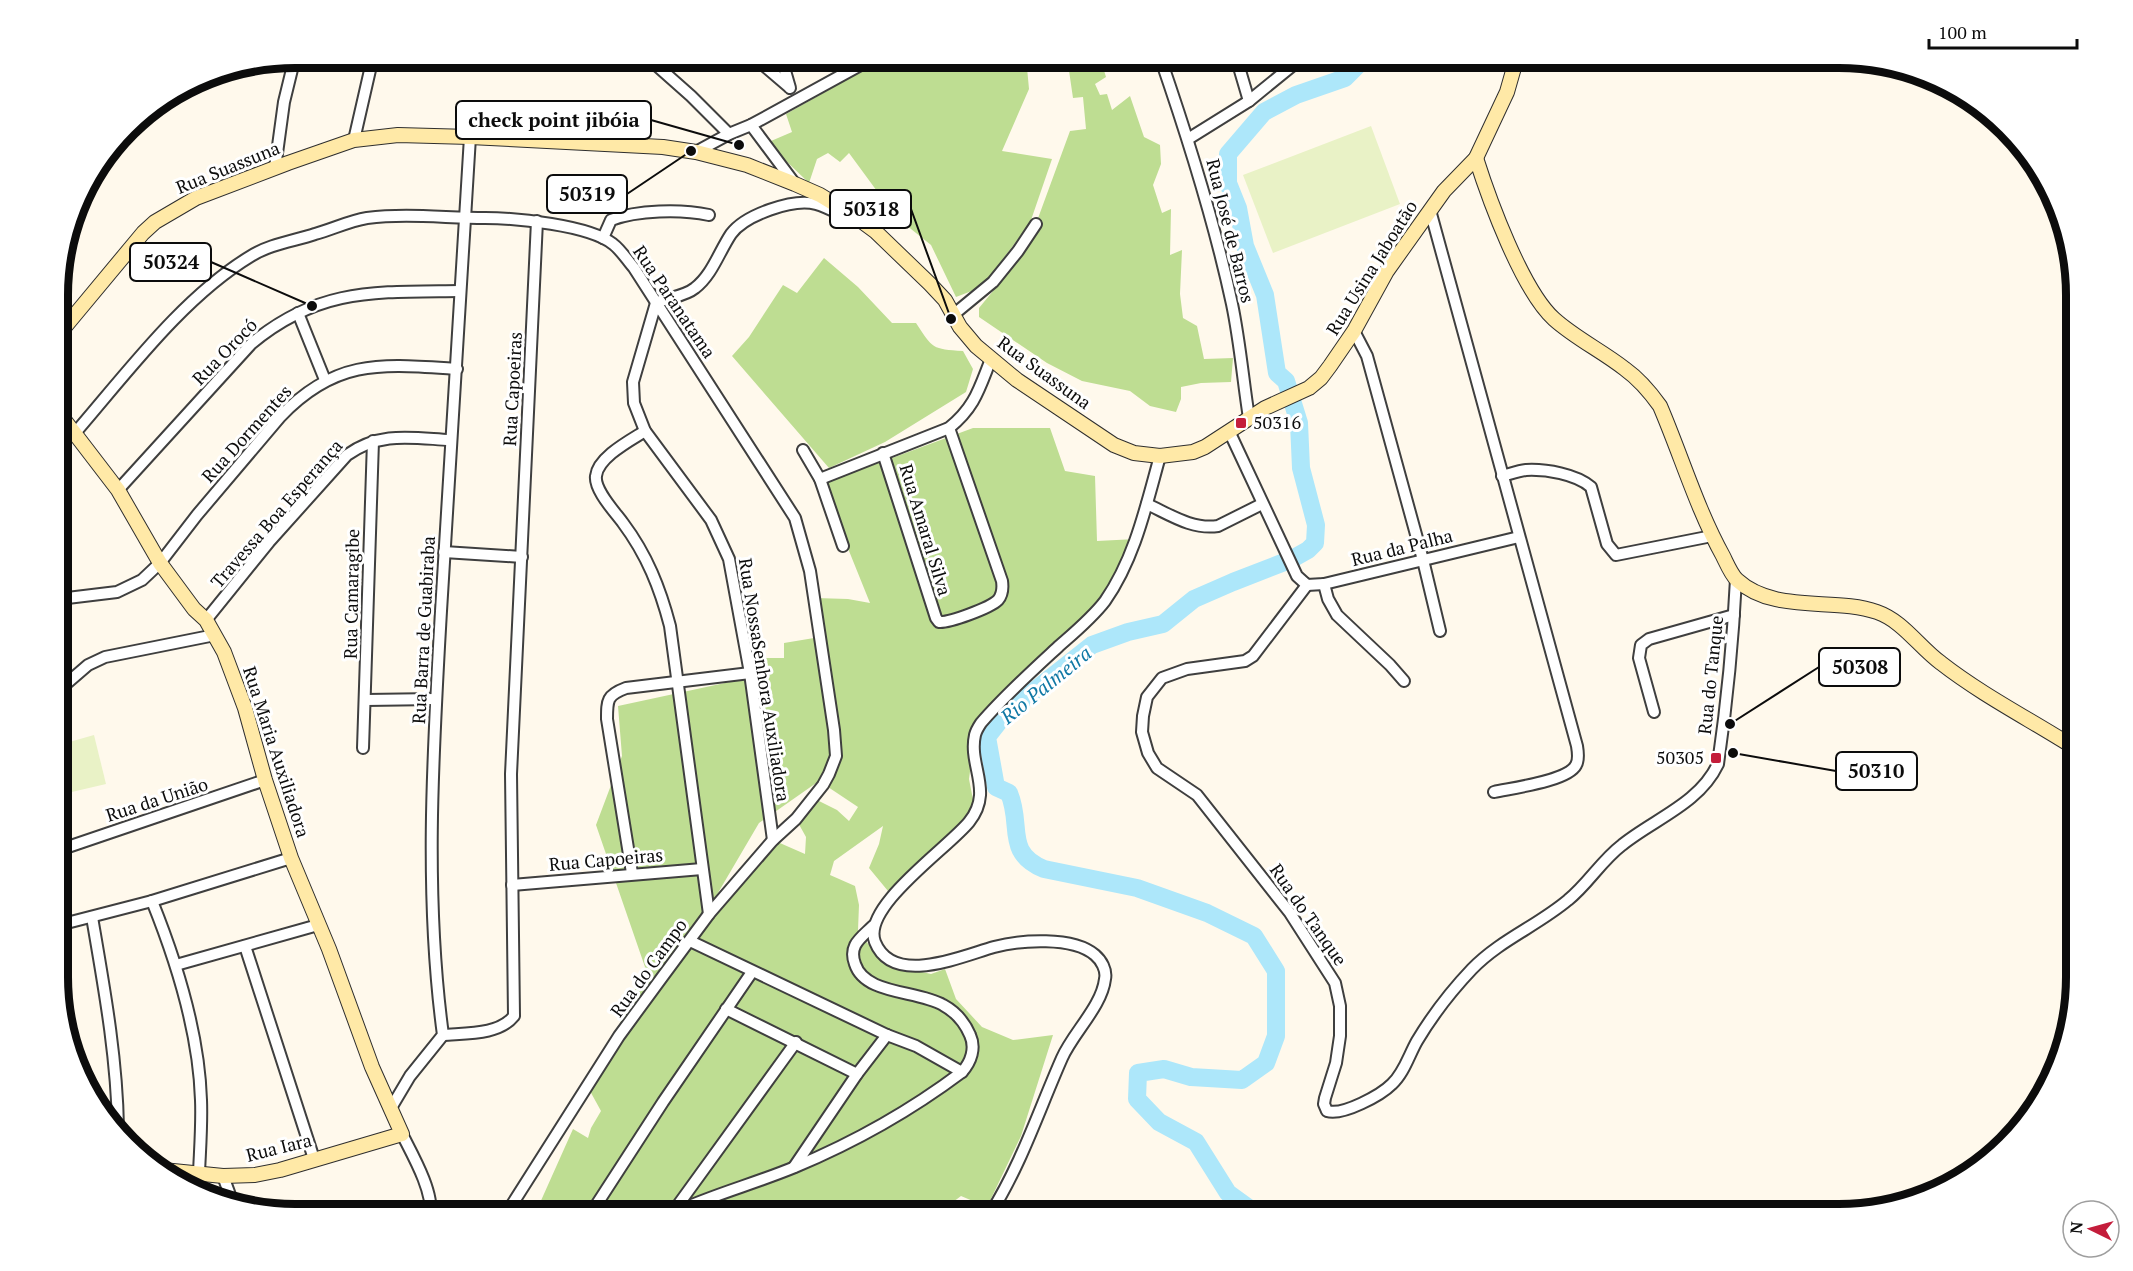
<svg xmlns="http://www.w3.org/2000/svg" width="2133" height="1271" viewBox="0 0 2133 1271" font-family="'PT Serif',serif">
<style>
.forest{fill:#bedd92;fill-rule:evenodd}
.pitch{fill:#e9f2c6}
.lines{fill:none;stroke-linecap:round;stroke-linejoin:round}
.river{stroke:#ade7fa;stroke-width:18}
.street-casing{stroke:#3f3f3f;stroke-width:14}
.secondary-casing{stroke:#2e2e2e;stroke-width:16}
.street{stroke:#fff;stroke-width:10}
.secondary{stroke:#ffe9a7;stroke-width:14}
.poi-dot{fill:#c41d3b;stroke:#fff;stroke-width:2}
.labels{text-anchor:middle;stroke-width:6;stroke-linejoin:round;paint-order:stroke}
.street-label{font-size:18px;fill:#0c0c0c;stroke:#fff}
.poi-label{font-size:18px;fill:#0c0c0c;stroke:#fff;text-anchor:start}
.water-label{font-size:20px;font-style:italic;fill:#0f78a5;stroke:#fff}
.rim{fill:none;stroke:#0c0c0c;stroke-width:8}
.leader{fill:none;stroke:#0c0c0c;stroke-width:2}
.callout-dot{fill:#0c0c0c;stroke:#fff;stroke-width:2}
.callout{fill:#fff;stroke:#0c0c0c;stroke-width:2}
.callout-label{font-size:20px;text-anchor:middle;font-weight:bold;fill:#0c0c0c}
</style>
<rect width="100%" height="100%" fill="#fff9ec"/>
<g class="forest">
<polygon points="887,57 921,57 929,61 932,57 1026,57 1029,89 1002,151 1052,159 1030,223 982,287 956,297 931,245 896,217 849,153 840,162 828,153 817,159 809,183 783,158 771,141 792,132 786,114"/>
<polygon points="1067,57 1113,57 1102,64 1106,77 1095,84 1100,95 1107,94 1112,110 1130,96 1144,137 1160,145 1161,164 1153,185 1162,213 1171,209 1170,255 1182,250 1180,294 1183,318 1197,326 1204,359 1233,358 1231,382 1201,383 1181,387 1181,399 1176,412 1150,406 1130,391 1082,381 1047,363 979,317 979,308 1026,251 1070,131 1086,129 1083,97 1073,98"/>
<path d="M824,258L858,287L892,323H916C933,349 932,349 963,351L973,369L966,392L885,442L829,468L732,356L749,337L783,285L797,293Z"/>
<path d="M973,428H1050L1065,471L1095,476L1097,541L1136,539L1106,598L975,734L969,779L975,810L888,891L869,868L879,844L883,826L834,861L830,875L855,886L859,905L858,930L882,963L931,974L945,969L956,999L982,1027L1013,1040L1053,1035L1021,1136L987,1207L961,1196L945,1208L944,1214H535L573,1129L588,1138L591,1128L601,1111L590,1091L645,967L596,825L622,756L618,706L762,675L761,658H784V643L820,637L815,598L848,599L870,603L822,484ZM829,774L828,787L858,807L849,821L837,810L813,798L796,819L806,837L805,854L773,840L695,932L759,823Z"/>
</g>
<g class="pitch">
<polygon points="1371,126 1400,204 1273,253 1243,175"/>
<polygon points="94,735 106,784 59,795 59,745"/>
</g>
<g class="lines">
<path class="river" d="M1257,1214L1228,1193L1196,1142L1159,1122L1137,1099L1138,1073L1164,1069L1191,1077L1242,1080L1266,1063L1276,1036V971L1254,936L1207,913L1137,888L1044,869C1004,852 1023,826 1009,793L996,787L987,737L1005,714L1092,645L1128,632L1163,624L1194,599L1233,582L1292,559L1308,550L1315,543L1316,525L1301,468L1299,423L1286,381L1277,373L1265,295L1245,246L1238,208L1228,183V154L1264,112L1296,95L1345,78L1361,62L1363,57"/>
<g class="street-casing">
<g id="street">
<polyline points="647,57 691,96 729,134"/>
<polyline points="754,57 789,87"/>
<polyline points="781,57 790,88"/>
<path d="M1160,57C1188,138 1214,220 1232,304C1240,342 1243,380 1249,418"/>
<polyline points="1236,57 1249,101"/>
<polyline points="751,125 795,184"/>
<polyline points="1188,139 1249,101 1303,57"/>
<polyline points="354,140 373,57"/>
<polyline points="696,152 729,134 751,125 875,57"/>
<polyline points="275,168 284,102 295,57"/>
<path d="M1430,210L1577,746C1578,752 1579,760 1576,765C1568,781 1512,788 1494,792"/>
<path d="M603,238L611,220C637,210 681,209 709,215"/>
<polyline points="298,313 325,380"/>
<polyline points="953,315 993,282 1018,251 1036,224"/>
<polyline points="1354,331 1367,356 1423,560 1440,631"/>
<path d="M645,431C631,440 598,457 596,476C594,490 615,512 623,523C647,555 660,588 670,626L709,914"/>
<polyline points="1229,431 1297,576 1307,585 1324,584 1519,537"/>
<path d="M75,433C127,373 183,297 251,256C270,244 294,241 315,234C333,229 349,221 367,218C406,213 446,218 485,218C515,218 589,225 613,244C621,250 627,260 634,268L795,518L810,571L834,730L836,756L829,774L823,785L796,819L773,840L709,914L663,976L619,1036L506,1214"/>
<polyline points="803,450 820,479 843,546"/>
<path d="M883,453L936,618L939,622C949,623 990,608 998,600C1003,594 1003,588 1002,581L949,428"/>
<path d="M1502,476C1510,474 1518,471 1526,470C1546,469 1576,474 1591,487L1607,544L1616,555L1712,536"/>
<path d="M820,479L949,428C975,407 979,389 991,359"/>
<path d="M118,490L251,344C319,287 377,292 460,291"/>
<path d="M1147,504C1169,514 1192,530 1218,526L1262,504"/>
<polyline points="444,552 522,557"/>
<polyline points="1324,584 1328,599 1337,615 1390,665 1404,681"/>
<path d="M1307,585L1253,656L1245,661L1187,669L1162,678L1147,697L1143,716L1142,732L1148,753L1157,768L1197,795L1290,913L1335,983L1340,1006V1036L1336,1063L1325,1098L1324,1104L1327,1111C1343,1116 1381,1095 1392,1084C1404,1073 1409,1055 1417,1041C1432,1016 1452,990 1472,969C1500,940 1537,926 1568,900C1588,884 1601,861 1622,845C1654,819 1699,804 1718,764C1727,702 1733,641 1736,579"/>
<path d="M59,599L117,592L142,580L160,563L197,515L280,417C336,358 382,364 457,369"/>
<path d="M206,620L269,542L347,455C380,431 412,438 450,440"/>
<polyline points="59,690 88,665 105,657 215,635"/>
<polyline points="366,700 436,699"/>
<polyline points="1654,712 1639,658 1641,645 1649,639 1734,615"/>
<polyline points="363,748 373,441"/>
<path d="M773,840L750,673L729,559L711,520L645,431L634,403L633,382L656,303C668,297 684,297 695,288C712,275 719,252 731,234C745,215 793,198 816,204C827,207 839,214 850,219"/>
<polyline points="59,850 265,780"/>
<path d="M632,873L607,719C607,700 607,695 626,688L750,673"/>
<polyline points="512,885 702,869"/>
<path d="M152,901C177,963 199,1032 201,1100C202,1124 200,1149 199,1173"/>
<path d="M92,917C104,987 117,1057 118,1128"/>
<polyline points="59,925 152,901 291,858"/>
<polyline points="690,941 887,1035 916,1046 962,1072"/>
<polyline points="245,946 314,1159"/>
<polyline points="176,965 318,925"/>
<polyline points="726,1009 857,1074"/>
<path d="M443,1035C466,1033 499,1035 514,1016L511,774L537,221"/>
<path d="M391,1108L410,1076L443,1035C424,895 433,752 441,611C450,453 461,295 470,137"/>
<path d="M402,1134C412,1154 434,1192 430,1214"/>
<polyline points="794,1167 857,1074 887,1035"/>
<polyline points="223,1176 234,1206"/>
<polyline points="595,1207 663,1102 752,972"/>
<polyline points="673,1212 796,1042"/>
<path d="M671,1214C711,1195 754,1184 795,1167C855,1142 910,1111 962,1072C971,1062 976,1048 970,1035C964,1021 956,1012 943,1005C917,990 865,995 855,964C848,945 861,938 873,926"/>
<path d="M990,1214C1021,1165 1039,1110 1062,1058C1073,1033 1102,1006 1105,979C1107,970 1101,960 1095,955C1073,936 1020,940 994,947C962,956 893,987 875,942C861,907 948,848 969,822C994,791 968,766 975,735C976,731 979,726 981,723C1004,696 1033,670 1059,646C1075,632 1092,618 1105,601C1135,558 1146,506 1160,456"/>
</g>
</g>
<g class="secondary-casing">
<g id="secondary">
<path d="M1476,158C1489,199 1522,290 1554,319C1575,338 1602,351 1625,369C1639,379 1650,392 1660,406C1681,455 1697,509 1723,556C1727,564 1731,574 1737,580C1774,614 1834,597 1877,612C1903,621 1919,647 1941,663C1982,695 2031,720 2075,748"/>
<polyline points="59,334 143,233 155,222 196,198 288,163 354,140 398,135 470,137 663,147 696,152 747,165 795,184 820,195 856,217 875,231 930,284 945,300 960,327 976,346 1017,380 1114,445 1134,453 1160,456 1193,452 1205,447 1265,408 1309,388 1321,378 1330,366 1354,331 1387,271 1444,191 1476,158 1507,92 1517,57"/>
<polyline points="59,413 118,490 160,563 194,609 206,620 224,652 245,708 265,780 291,858 329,949 372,1067 402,1134 280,1170 255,1175 223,1176 163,1170"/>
</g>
</g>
<use href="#street" class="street"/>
<use href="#secondary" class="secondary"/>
</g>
<g class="poi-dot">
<rect x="1235" y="417" width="12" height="12" rx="3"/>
<rect x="1710" y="752" width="12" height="12" rx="3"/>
</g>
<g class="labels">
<g class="street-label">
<text transform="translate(228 168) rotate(-22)" y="6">Rua Suassuna</text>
<text transform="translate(1230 231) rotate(76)" y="6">Rua José de Barros</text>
<text transform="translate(1372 268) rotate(-58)" y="6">Rua Usina Jaboatão</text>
<text transform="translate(674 302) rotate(56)" y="6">Rua Paranatama</text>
<text transform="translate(225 352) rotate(-46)" y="6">Rua Orocó</text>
<text transform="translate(1044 373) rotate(36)" y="6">Rua Suassuna</text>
<text transform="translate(513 389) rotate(-87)" y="6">Rua Capoeiras</text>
<text transform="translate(247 434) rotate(-48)" y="6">Rua Dormentes</text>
<text transform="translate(277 514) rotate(-49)" y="6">Travessa Boa Esperança</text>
<text transform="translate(925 530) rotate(73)" y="6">Rua Amaral Silva</text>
<text transform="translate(1402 548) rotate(-14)" y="6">Rua da Palha</text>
<text transform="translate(352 594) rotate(-89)" y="6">Rua Camaragibe</text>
<text transform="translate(424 630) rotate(-87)" y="6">Rua Barra de Guabiraba</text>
<text transform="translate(1711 675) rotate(-84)" y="6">Rua do Tanque</text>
<text transform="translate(764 680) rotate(81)" y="6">Rua NossaSenhora Auxiliadora</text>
<text transform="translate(276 752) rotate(72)" y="6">Rua Maria Auxiliadora</text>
<text transform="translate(157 800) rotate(-18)" y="6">Rua da União</text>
<text transform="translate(606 860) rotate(-5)" y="6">Rua Capoeiras</text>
<text transform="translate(1308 915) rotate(55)" y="6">Rua do Tanque</text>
<text transform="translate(649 968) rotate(-54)" y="6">Rua do Campo</text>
<text transform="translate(279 1148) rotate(-14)" y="6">Rua Iara</text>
</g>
<g class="poi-label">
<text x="1253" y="429">50316</text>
<text x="1704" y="764" text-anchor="end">50305</text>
</g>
<g class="water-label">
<text transform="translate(1046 685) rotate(-39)" y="7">Rio Palmeira</text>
</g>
</g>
<path d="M0 0H2133V1271H0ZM295 68H1839A227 227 0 0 1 2066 295V977A227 227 0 0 1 1839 1204H295A227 227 0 0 1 68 977V295A227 227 0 0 1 295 68Z" fill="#fff" fill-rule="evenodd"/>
<path class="rim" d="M295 68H1839A227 227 0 0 1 2066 295V977A227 227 0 0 1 1839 1204H295A227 227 0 0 1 68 977V295A227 227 0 0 1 295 68Z"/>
<path class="leader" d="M739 145L651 120M691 151L627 194M951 319L911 209M312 306L211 262M1730 724L1819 667M1733 753L1836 771"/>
<g class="callout-dot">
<circle cx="739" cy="145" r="6"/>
<circle cx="691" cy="151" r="6"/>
<circle cx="951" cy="319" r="6"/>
<circle cx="312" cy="306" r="6"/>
<circle cx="1730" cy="724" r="6"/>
<circle cx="1733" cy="753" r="6"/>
</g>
<g class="callout">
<rect x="456" y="101" width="195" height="38" rx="6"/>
<rect x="547" y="175" width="80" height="38" rx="6"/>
<rect x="830" y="190" width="81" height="38" rx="6"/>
<rect x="130" y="243" width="81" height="38" rx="6"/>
<rect x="1819" y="648" width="81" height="38" rx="6"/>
<rect x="1836" y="752" width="81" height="38" rx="6"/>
</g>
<g class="callout-label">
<text x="554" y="127">check point jibóia</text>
<text x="587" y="201">50319</text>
<text x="871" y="216">50318</text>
<text x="171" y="269">50324</text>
<text x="1860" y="674">50308</text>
<text x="1876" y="778">50310</text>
</g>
<g transform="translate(2091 1229) rotate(275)"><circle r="28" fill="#ffffff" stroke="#9e9e9e" stroke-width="1.5"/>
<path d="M0-4.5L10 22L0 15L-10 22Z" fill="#c41d3b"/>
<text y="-9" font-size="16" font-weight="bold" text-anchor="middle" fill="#0c0c0c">N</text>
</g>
<path d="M1929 39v9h148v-9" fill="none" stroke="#0c0c0c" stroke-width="3"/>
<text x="1938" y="39" font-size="18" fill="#0c0c0c" stroke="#ffffff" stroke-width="4.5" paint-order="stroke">100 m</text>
</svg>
